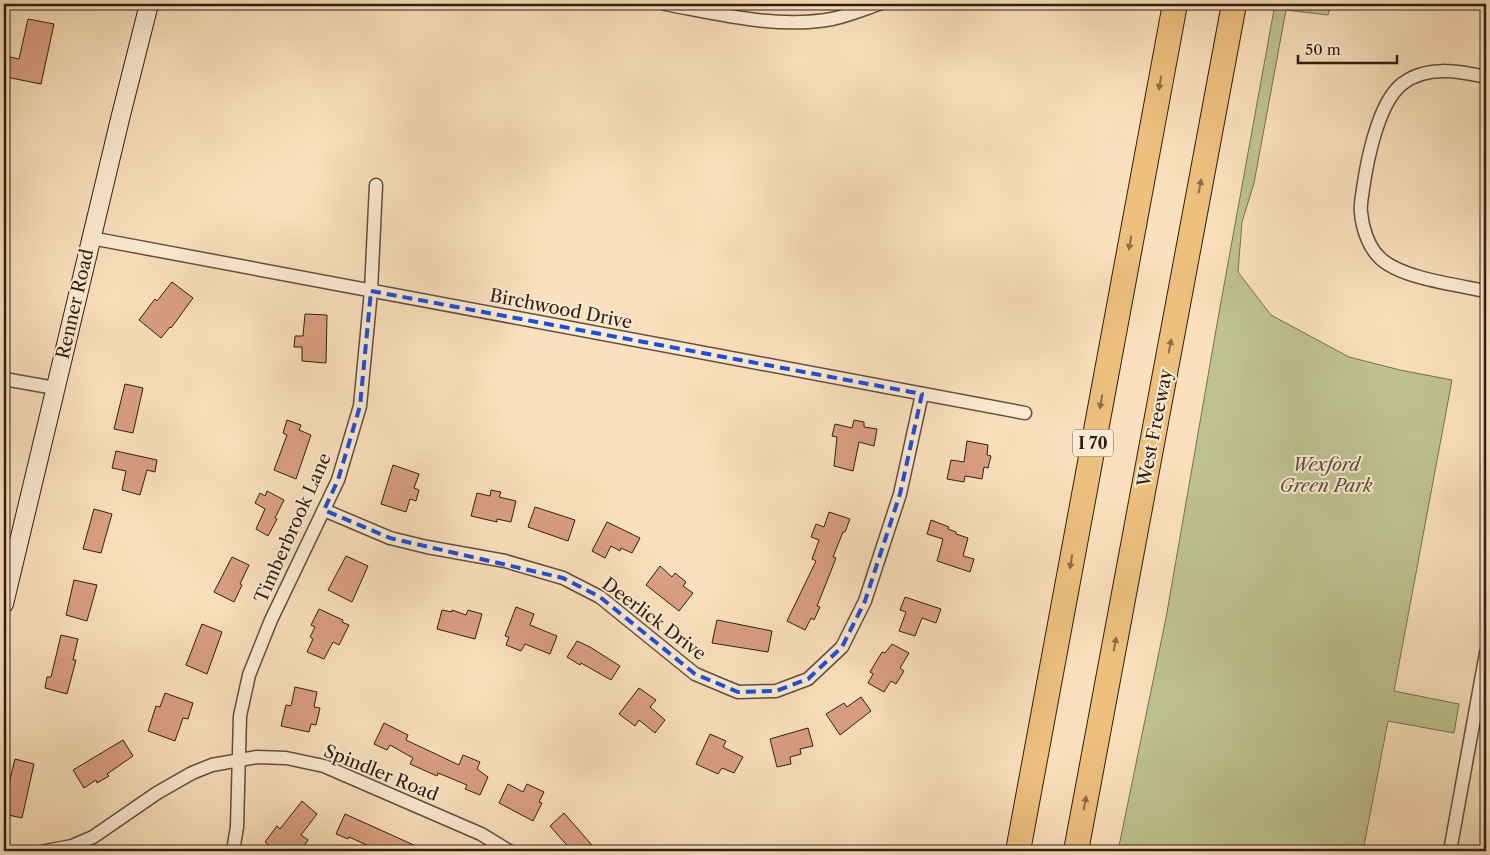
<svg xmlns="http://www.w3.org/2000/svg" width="1490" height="855" viewBox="0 0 1490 855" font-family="'Libre Caslon Text',serif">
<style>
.green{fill:#bec291;stroke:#777052}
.building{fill:#da9f83;stroke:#301d14}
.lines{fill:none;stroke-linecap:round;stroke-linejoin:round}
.street-casing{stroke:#624e3e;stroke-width:15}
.secondary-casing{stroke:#301d14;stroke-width:20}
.highway-casing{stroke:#301d14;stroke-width:26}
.street{stroke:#fcebd3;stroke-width:12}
.secondary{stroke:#fcebd3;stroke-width:18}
.highway{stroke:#edc07e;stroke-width:24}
.oneway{fill:#8e6e49}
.marked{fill:none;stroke:#1d4ed8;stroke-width:4;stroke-dasharray:10 6;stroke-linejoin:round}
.labels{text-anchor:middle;stroke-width:4;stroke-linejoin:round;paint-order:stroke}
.shield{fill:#fcebd3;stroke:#6d5b4d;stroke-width:1}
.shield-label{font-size:16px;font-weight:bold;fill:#301d14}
.street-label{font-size:18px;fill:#301d14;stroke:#fcebd3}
.park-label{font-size:18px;font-style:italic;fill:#5b4f3a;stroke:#fcebd3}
</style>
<rect width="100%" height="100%" fill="#fae0bc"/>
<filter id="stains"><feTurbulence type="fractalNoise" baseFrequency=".004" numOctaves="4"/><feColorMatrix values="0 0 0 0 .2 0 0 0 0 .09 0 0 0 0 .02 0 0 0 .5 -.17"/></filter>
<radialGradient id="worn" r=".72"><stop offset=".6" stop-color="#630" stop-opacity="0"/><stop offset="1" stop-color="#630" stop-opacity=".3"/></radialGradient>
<polygon class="green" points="1275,4 1331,4 1328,15 1286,10 1254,183 1242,222 1238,272 1271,315 1349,357 1400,370 1452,380 1394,691 1459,704 1454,733 1388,721 1363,851 1118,851 1166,618 1217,324"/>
<g class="building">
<polygon points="28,19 54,24 41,84 6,77 10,57 19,59"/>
<polygon points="172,282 193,298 171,328 170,327 161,338 139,320 155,299 157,301"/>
<polygon points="305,314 327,315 326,363 302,361 302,347 294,347 295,336 303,336"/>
<polygon points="125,384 143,388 133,433 114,429"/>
<polygon points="287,420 301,425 299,430 311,435 296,479 274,470 287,435 283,433"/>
<polygon points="854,420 864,422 864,427 877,429 874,446 859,442 853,471 834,466 837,437 832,436 835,424 852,428"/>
<polygon points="967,441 988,445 987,455 991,456 988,468 984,467 982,479 965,476 964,482 947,479 951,460 964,462"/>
<polygon points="116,451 157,460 155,472 147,470 140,495 122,490 126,471 112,468"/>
<polygon points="393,465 419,474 414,488 419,490 416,501 410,499 406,512 381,504"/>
<polygon points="491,490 501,492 499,497 516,501 511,522 497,519 497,522 471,516 477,493 490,496"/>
<polygon points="267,491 284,500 275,518 277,519 268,536 256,529 265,509 255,503 260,493 265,496"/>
<polygon points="535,507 575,520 568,541 528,527"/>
<polygon points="94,509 112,514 101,553 83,549"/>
<polygon points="829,512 850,519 845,532 843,532 833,557 836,558 831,571 817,606 820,607 814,620 811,618 805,630 787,621 816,561 812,559 819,540 811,537 816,524 824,527"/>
<polygon points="931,520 949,527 948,529 956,532 956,534 968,538 963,556 974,559 970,572 937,561 943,539 927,534"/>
<polygon points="607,522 640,538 632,553 621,548 620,551 611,546 605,558 592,551"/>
<polygon points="346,556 368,566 352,602 328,590"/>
<polygon points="232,557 249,565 240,584 242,585 234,602 214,592"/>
<polygon points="660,566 672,577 675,573 686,582 683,586 693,593 679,611 646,585"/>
<polygon points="74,580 97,585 87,621 66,615"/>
<polygon points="905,597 941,609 936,623 922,618 915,636 899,631 906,612 900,610"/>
<polygon points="516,607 534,614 530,625 557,636 550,654 525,644 521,651 506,645 509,637 505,636"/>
<polygon points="319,609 343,620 342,622 349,625 339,645 333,642 324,659 307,652 313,639 310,637 315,627 311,625"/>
<polygon points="442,610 452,612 452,610 466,615 468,610 482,614 475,639 437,629"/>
<polygon points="717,620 772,631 768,652 712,643"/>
<polygon points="202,624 222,632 207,674 186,665"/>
<polygon points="61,635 78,639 73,660 76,660 67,694 45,688 47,677 51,677"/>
<polygon points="577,641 590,647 620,666 611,680 581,663 580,665 567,657"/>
<polygon points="892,644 909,653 900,668 904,671 896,684 891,681 884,692 868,683 873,674 870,672 882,652 885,653"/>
<polygon points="295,687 317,692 314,707 320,708 316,725 311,724 309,732 281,726 286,705 291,706"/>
<polygon points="639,688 656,700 650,707 665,720 655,733 639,720 635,726 619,714"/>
<polygon points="165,693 193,703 188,719 183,718 175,741 148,731 156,706 160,707"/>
<polygon points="861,697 871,711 840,735 826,714 844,703 847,707"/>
<polygon points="384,723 408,735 406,740 459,765 463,755 480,762 477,769 488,777 480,795 465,789 467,785 438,773 437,776 410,764 413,758 390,745 387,750 374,744"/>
<polygon points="808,728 813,746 800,749 801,754 790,757 791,764 777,767 770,739"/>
<polygon points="710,734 726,741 723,747 743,757 734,773 722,768 718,774 696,764"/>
<polygon points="123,740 133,756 107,774 109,776 97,783 96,780 84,788 73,770"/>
<polygon points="15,759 34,764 22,818 4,814 4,804"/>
<polygon points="508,784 523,792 527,784 544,792 539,802 542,803 533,821 499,803"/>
<polygon points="302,801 317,814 301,835 308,840 300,851 276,851 265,842 277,826 280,829"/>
<polygon points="564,813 597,851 572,851 550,826"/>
<polygon points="345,814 385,832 427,851 380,851 349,837 348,839 336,834"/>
</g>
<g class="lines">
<g class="street-casing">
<g id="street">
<path d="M665,4C719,14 777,29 832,19C848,16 864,9 879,4"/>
<path d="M1486,77C1459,71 1426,65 1402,84C1378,103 1367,161 1363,189C1362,197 1360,205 1361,212C1362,227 1368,246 1379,257C1399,278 1457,285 1486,291"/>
<polyline points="91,238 1025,413"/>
<polyline points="4,379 55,388"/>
<polyline points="324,510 390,538 427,547 505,561 563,578 600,597 695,674 738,692 776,691 808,679 842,647 865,601 900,494 922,394"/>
<polyline points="45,851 72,846 93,837 157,793 192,773 212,765 257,757 286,758 324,766 481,834 509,851"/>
<polyline points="233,851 237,827 240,716 249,675 271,620 338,480 360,406 371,291 376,185"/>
<polyline points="1450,851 1486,653"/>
</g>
</g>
<g class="secondary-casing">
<polyline id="secondary" points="4,604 120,119 149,4"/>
</g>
<g class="highway-casing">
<g id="highway">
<polyline points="1018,851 1175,4"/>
<polyline points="1076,851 1234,4"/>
</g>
</g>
<use href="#street" class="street"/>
<use href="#secondary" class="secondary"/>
<use href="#highway" class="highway"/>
</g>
<defs><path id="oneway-solid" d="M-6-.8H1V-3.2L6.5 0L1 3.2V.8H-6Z" transform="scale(1.25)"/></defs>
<g class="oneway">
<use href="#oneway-solid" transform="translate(1160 83) rotate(100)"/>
<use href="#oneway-solid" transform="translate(1200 186) rotate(-79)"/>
<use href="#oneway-solid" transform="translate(1130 243) rotate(100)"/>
<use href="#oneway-solid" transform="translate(1170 346) rotate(-79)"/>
<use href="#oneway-solid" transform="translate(1101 402) rotate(100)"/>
<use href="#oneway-solid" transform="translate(1071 562) rotate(100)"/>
<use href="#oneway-solid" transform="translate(1115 644) rotate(-79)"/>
<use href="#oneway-solid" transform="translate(1085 803) rotate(-79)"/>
</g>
<path class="marked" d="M371,291L922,394L900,494L865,601L842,647L808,679L776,691L738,692L695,674L600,597L563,578L390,538L324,510L338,480L360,406Z"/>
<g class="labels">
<rect class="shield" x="1073" y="429.5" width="40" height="27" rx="4"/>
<g class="shield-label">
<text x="1093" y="449">I 70</text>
</g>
<g class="street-label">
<text transform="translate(75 304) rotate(-77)" y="6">Renner Road</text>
<text transform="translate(561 309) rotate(11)" y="6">Birchwood Drive</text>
<text transform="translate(1155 428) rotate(-79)" y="6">West Freeway</text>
<text transform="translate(293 528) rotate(-66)" y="6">Timberbrook Lane</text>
<text transform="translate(654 619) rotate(37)" y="6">Deerlick Drive</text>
<text transform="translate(381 773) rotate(22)" y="6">Spindler Road</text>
</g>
<g class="park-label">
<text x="1326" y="471">Wexford<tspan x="1326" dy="21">Green Park</tspan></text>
</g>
</g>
<rect width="1490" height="855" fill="none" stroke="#fae0bc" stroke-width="20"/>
<rect x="5" y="5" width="1480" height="845" fill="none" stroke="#301d14" stroke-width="2.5"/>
<rect x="10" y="10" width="1470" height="835" fill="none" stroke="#301d14"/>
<path d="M1298 55v8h99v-8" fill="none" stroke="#301d14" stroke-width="2.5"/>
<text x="1305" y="55" font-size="15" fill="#301d14" stroke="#fcebd3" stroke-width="4" paint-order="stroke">50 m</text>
<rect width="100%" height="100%" filter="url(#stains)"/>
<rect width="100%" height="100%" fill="url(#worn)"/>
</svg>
